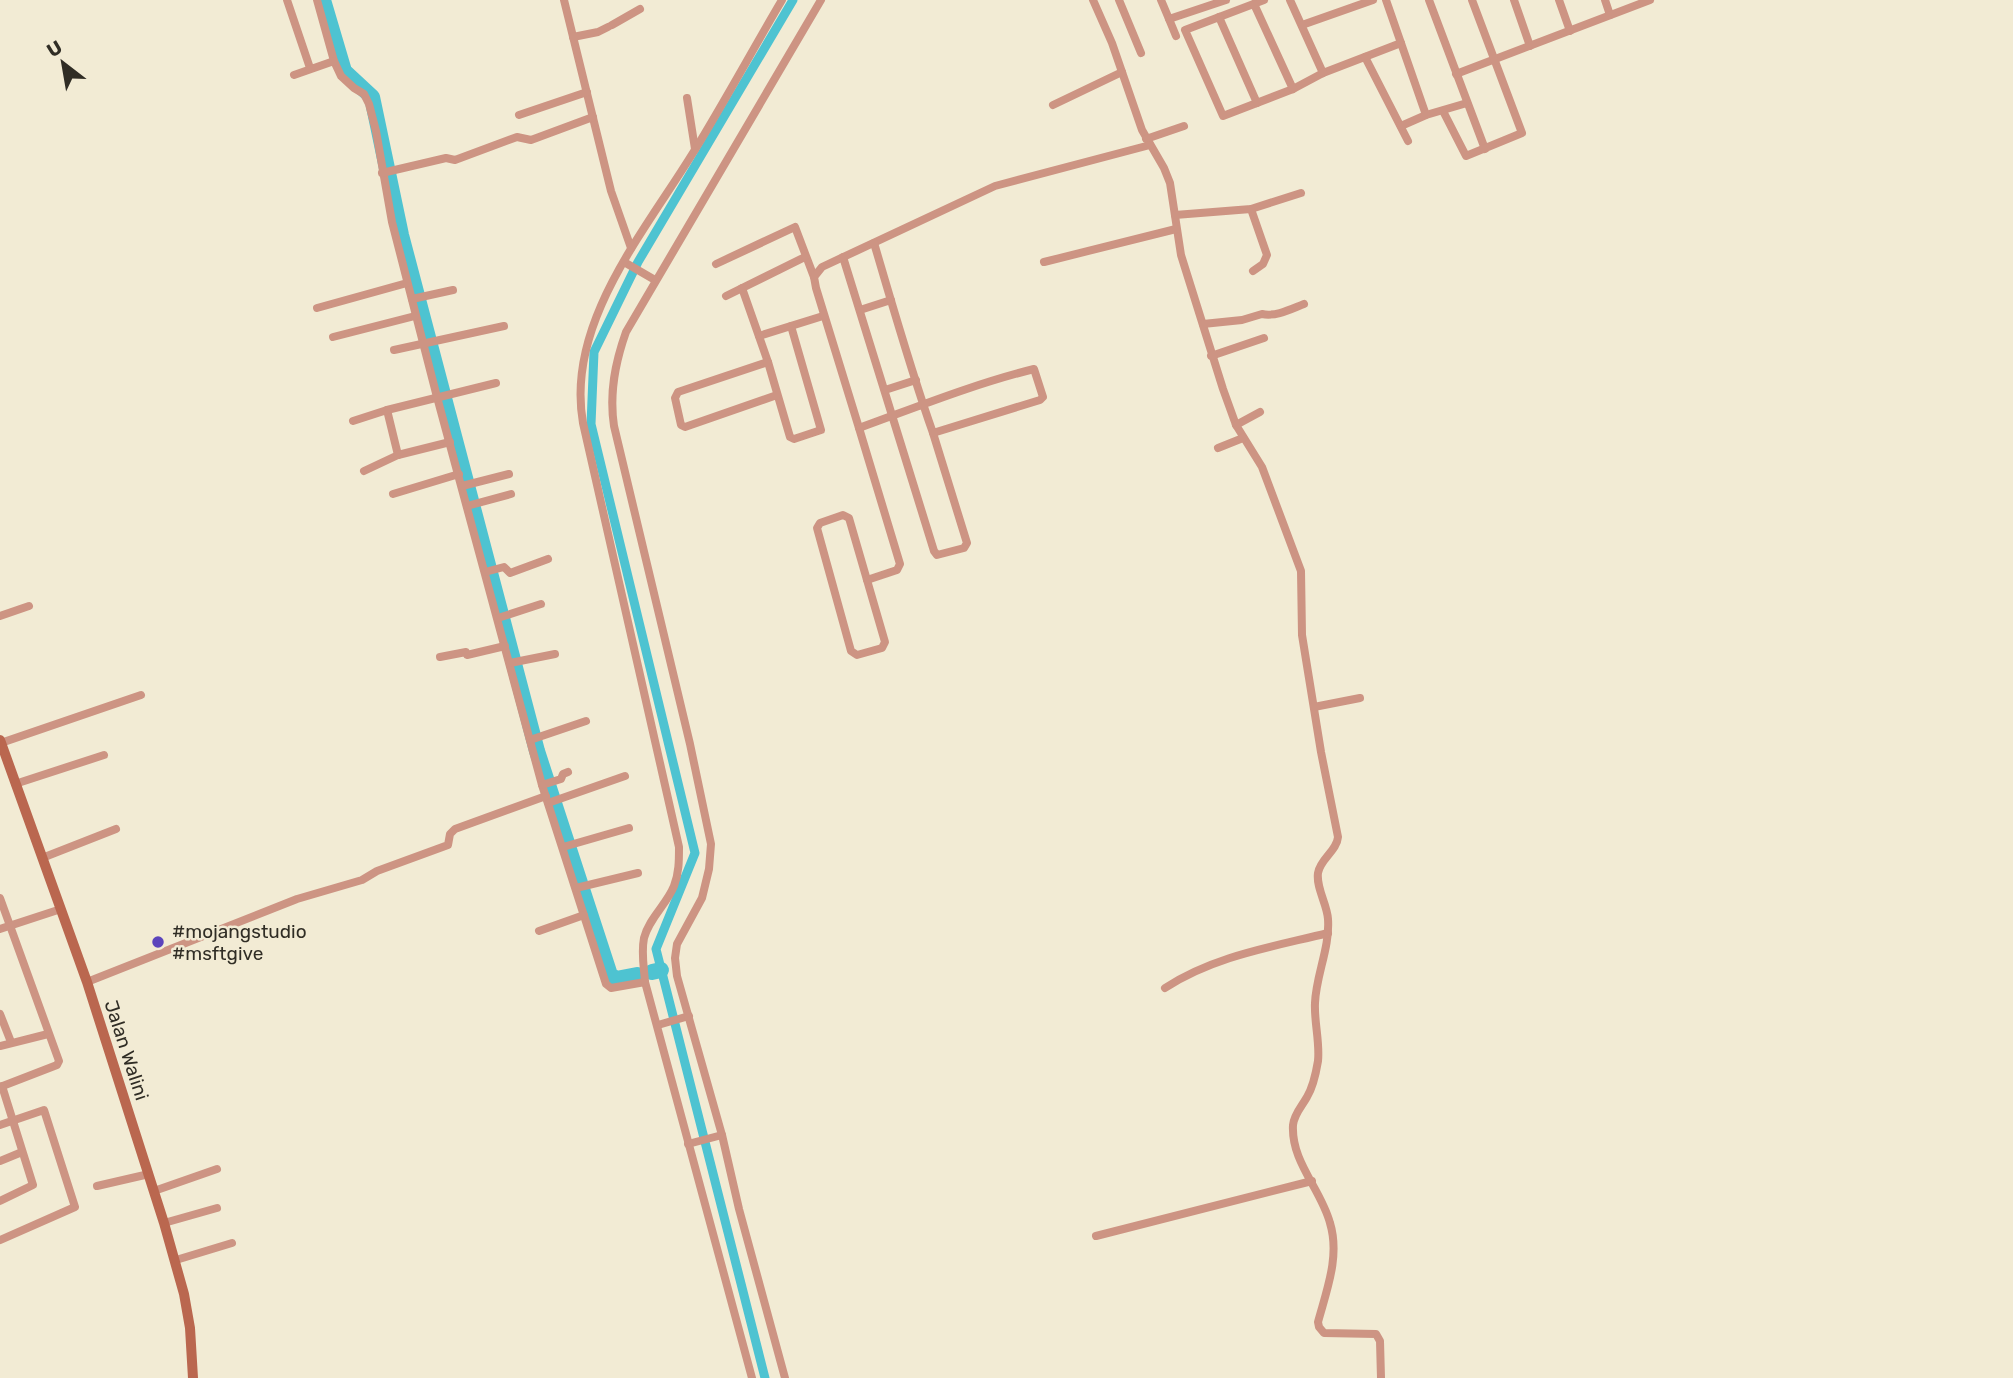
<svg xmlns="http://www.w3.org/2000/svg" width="2013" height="1378" viewBox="0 0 2013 1378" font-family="Rubik,sans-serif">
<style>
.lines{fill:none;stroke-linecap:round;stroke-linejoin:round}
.canal{stroke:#4ec3d1;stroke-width:9}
.river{stroke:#4ec3d1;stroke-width:16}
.street{stroke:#cd9483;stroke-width:8}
.secondary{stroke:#ba674f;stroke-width:10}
.poi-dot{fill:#5b44bc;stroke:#f2ebd4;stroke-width:2.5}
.labels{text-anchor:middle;stroke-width:5;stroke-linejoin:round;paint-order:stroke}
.poi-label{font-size:19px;fill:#302d25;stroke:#f2ebd4;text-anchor:start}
.street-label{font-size:19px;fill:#302d25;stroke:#f2ebd4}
</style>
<rect width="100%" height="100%" fill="#f2ebd4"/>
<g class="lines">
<polyline class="canal" points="765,1378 656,949 695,853 591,424 594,352 638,262 793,0"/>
<g class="river">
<polyline points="323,0 344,71 372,97 401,235 537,751 610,975 616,979 637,975"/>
<polyline points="652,972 661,970"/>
</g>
<g class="street">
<polyline points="287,0 310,68"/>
<polyline points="317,0 334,61 341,76 354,88 364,94 369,104 376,131 392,222 437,397 542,785 606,984 611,988 645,982"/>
<polyline points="564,0 611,191 631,248"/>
<path d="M1093,0L1112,43L1142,130L1164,168L1170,183L1181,255L1223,389L1236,425L1262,467L1301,571L1302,635L1321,752L1338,837C1337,851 1320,859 1318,873C1316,888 1327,904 1328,919C1330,948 1316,975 1315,1003C1314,1022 1320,1042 1318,1061C1316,1073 1313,1087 1307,1097C1302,1106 1294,1114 1293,1125C1291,1162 1321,1189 1330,1223C1340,1256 1327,1289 1318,1322L1319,1327L1324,1333L1376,1334L1380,1341L1381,1378"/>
<polyline points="1119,0 1141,53"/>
<polyline points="1161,0 1169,19 1226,0"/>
<polyline points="1264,0 1185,30 1223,116 1293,89 1323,73 1401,43"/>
<polyline points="1290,0 1323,73"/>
<polyline points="1386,0 1426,115"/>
<polyline points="1429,0 1485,149"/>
<polyline points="1514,0 1530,46"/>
<polyline points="1559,0 1570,31"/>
<polyline points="1605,0 1610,15"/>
<polyline points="1254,4 1293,89"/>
<polyline points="1219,17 1257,103"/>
<polyline points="1169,19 1176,36"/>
<polyline points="612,25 640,9"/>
<polyline points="1302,25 1373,0"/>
<polyline points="573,37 598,32 608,27"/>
<polyline points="1365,57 1408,141"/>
<polyline points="1456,74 1650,0"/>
<polyline points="294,75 334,61"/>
<polyline points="687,98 695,149"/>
<polyline points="1053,105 1122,72"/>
<polyline points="1443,111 1466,156 1522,133 1472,0"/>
<polyline points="519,115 587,92"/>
<polyline points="1401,126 1426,115 1467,103"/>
<polyline points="1146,139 1184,126"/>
<polyline points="382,173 446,158 455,160 517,137 531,140 593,117"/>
<polyline points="1251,209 1267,255 1263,264 1253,271"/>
<polyline points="1175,215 1251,209 1301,193"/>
<polyline points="843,257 934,551 937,555 964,548 967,543 933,433"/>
<polyline points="624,262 655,280"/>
<polyline points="1044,262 1176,229"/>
<polyline points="716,264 795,227 814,277"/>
<polyline points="742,288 768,362 790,437 794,439 821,430 791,326"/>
<polyline points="726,296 805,257"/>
<polyline points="412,299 453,290"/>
<polyline points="317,308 407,283"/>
<polyline points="860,310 891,300"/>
<path d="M1203,324L1242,320L1262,314C1276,317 1291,309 1304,304"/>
<polyline points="759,336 823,316"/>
<polyline points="333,337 415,316"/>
<polyline points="394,350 504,326"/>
<polyline points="1211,356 1264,338"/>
<polyline points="768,362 678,392 675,398 681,425 685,427 777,395"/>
<polyline points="885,390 916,380"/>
<polyline points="387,410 398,455"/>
<polyline points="353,421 387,410 496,383"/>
<polyline points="1236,425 1260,412"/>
<polyline points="859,428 816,288 814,277 822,267 995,186 1150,145"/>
<polyline points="1218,448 1243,438"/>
<polyline points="364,471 398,455 450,442"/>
<polyline points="462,486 509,474"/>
<polyline points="393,494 459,474"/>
<polyline points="467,506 511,494"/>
<polygon points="843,515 849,518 885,642 882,648 857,655 851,651 817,528 820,523"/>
<polyline points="485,572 504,567 510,573 548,559"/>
<path d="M867,580L897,570L900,564L859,428C917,407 974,384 1034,369L1043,397L1040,400L933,433C911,371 893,307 874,243"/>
<polyline points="0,616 29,606"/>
<polyline points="498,618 541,604"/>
<polyline points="440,657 466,652 467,655 505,646"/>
<polyline points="510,663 555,654"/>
<polyline points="1314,707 1360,698"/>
<polyline points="530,740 586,721"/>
<polyline points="1,743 141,695"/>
<polyline points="15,784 104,755"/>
<polyline points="542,785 561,779 563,774 568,772"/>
<polyline points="548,803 625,776"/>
<polyline points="563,847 629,828"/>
<polyline points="42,858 116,829"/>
<polyline points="576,888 638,873"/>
<polyline points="0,898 59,1061 57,1065 0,1087"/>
<polyline points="0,929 61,909"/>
<polyline points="539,931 584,915"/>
<polyline points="87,982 297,899 362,880 377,871 448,845 450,834 455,829 546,796"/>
<path d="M1165,988C1214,956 1272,947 1328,933"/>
<polyline points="0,1014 11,1042"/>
<polyline points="658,1025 689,1016"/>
<polyline points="0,1046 48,1034"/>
<polyline points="0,1125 44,1110 75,1207 0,1240"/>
<polyline points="688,1144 722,1135"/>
<polyline points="0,1161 22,1152"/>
<polyline points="97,1186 149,1174"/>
<polyline points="154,1191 217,1169"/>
<polyline points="0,1201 33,1185 2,1086"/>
<polyline points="164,1223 217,1208"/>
<polyline points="1096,1236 1312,1181"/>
<polyline points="176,1260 232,1243"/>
<path d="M752,1378L645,982C644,967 641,953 644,938C649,918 667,904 674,886C679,873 679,861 679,847L583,423C565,322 647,229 696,148C726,99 753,49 782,0"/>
<path d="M785,1378L739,1209L722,1135L677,976L675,958L677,944L702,898L709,869L711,844L690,744L614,426C609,393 615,363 626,332L821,0"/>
</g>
<polyline class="secondary" points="0,740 87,982 164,1223 184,1294 190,1328 193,1378"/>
</g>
<circle class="poi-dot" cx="158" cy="942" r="7"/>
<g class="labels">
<g class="poi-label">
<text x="172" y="938">#mojangstudio<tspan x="172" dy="22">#msftgive</tspan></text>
</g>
<g class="street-label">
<text transform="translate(127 1050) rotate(72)" y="7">Jalan Walini</text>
</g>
</g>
<g transform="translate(63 63) rotate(329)" stroke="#f2ebd4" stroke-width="5" paint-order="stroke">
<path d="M0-5L12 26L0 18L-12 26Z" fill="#302d25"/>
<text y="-10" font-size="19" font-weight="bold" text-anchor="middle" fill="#302d25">U</text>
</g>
</svg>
